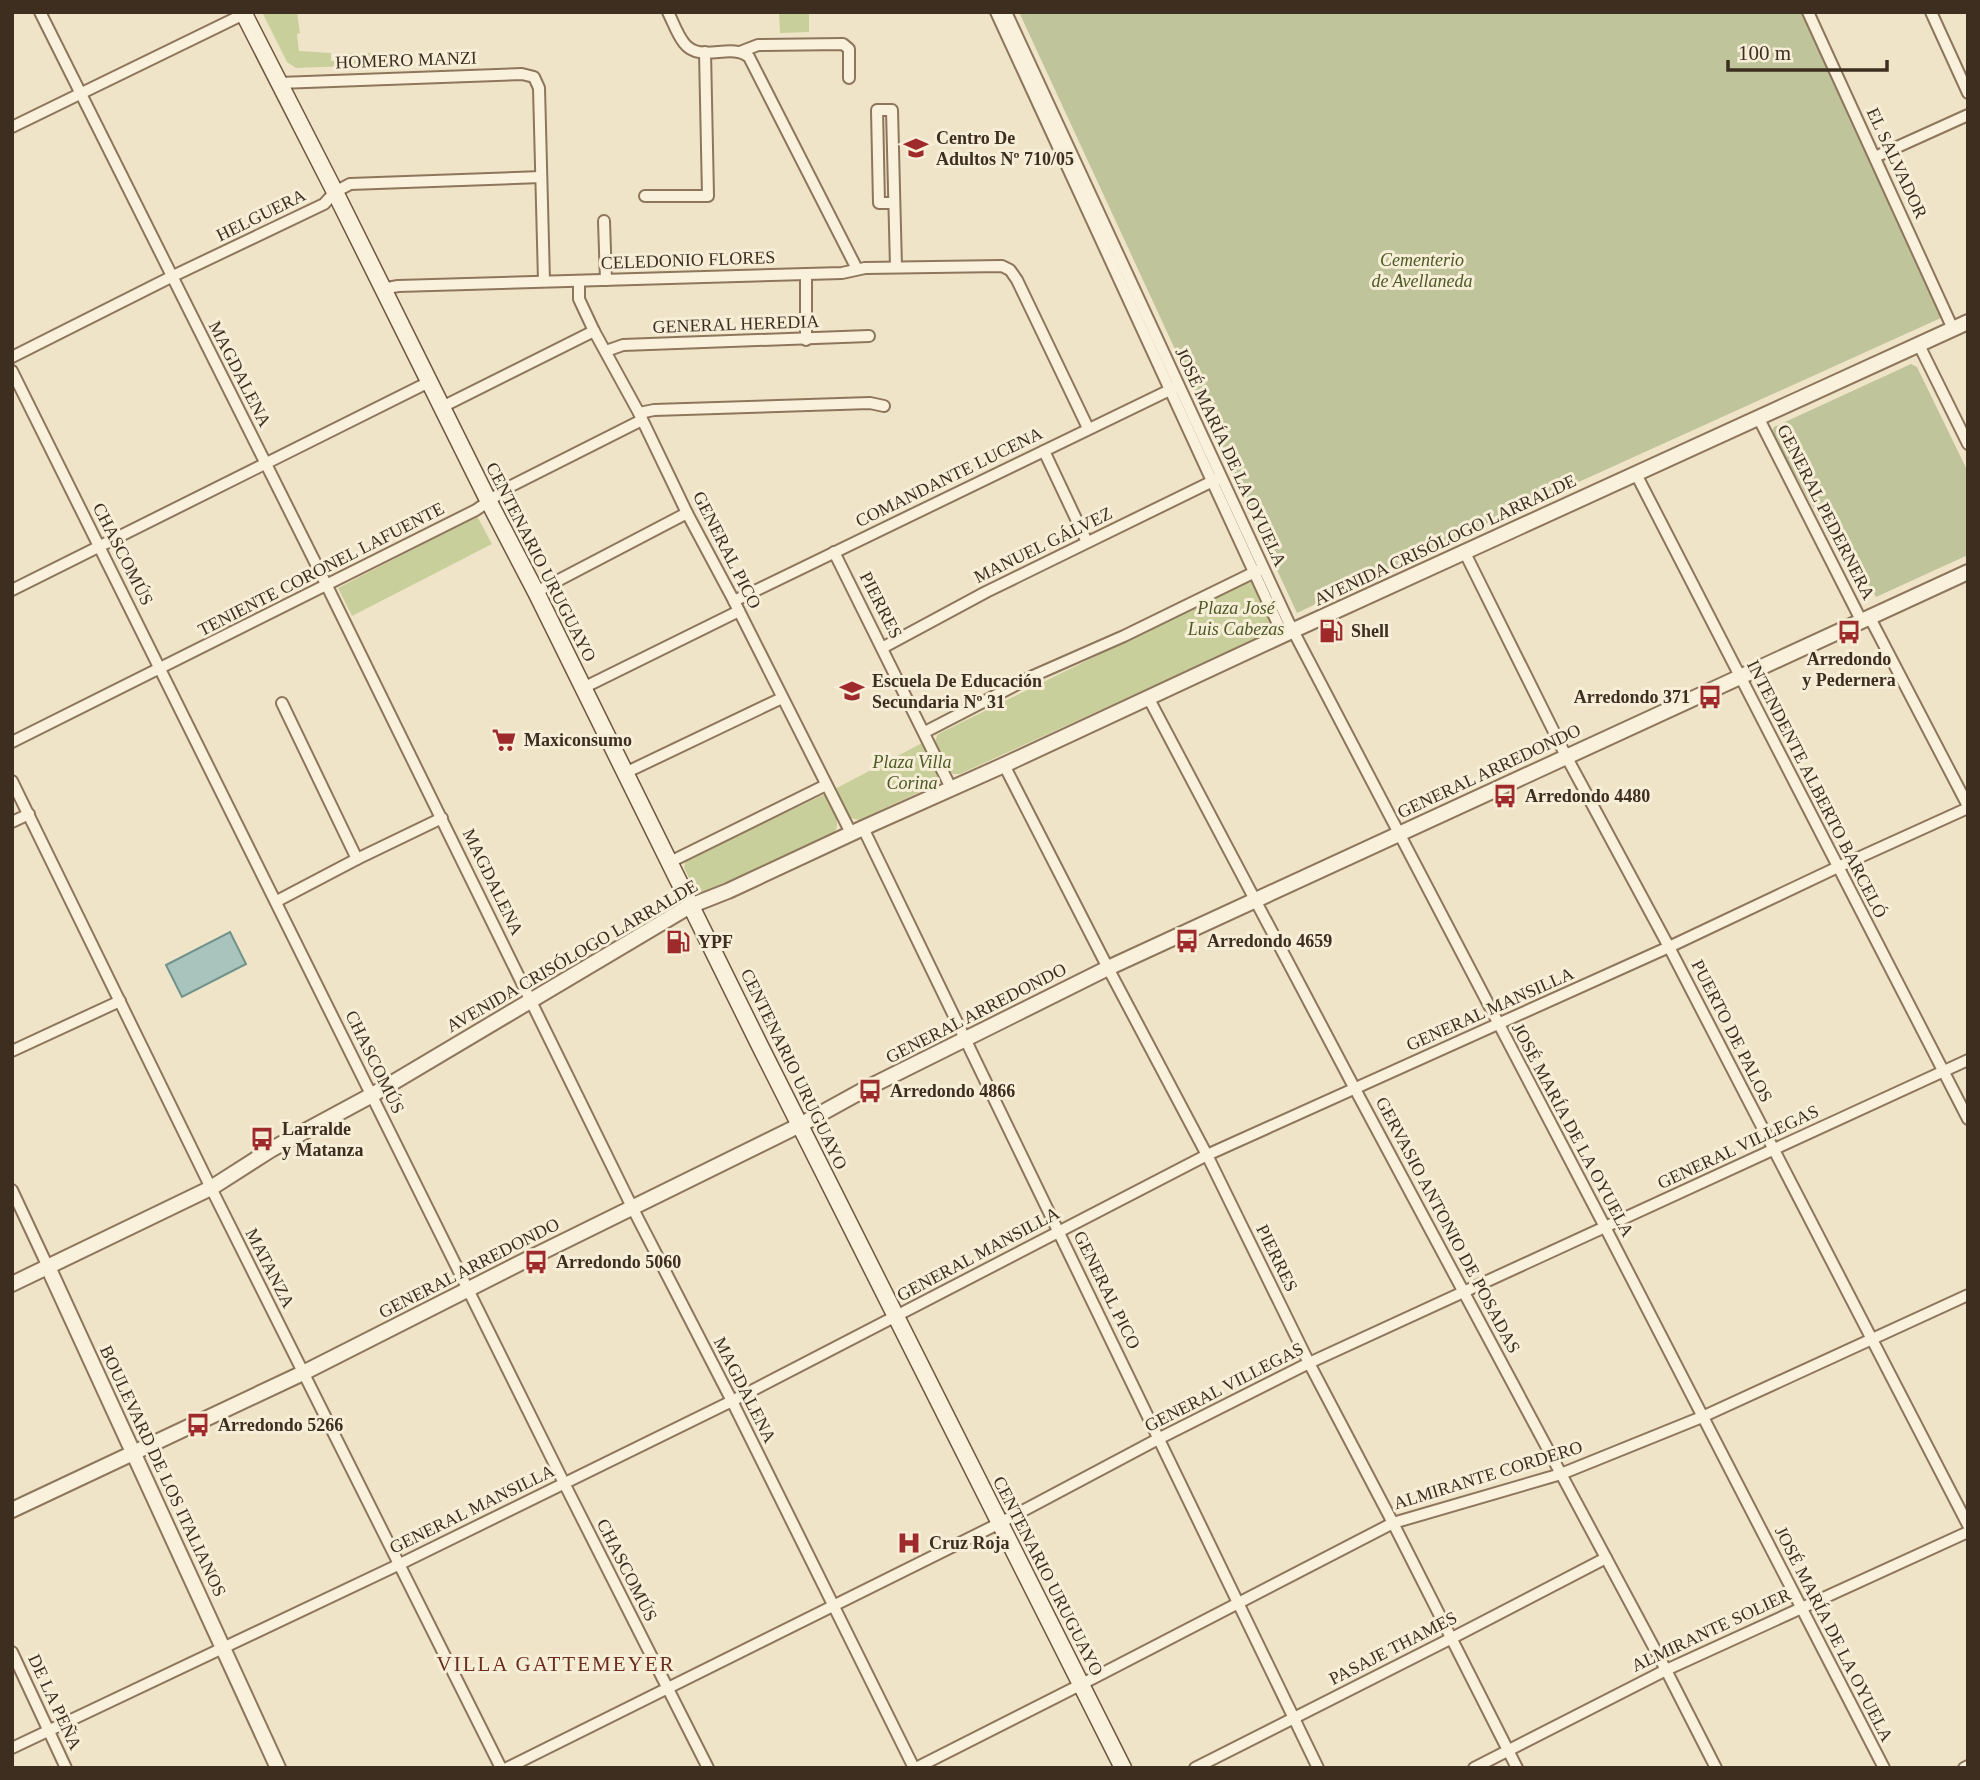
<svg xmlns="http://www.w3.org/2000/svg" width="1980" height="1780" viewBox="0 0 1980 1780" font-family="Georgia,serif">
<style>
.green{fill:#c9cf9b}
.cemetery{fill:#bfc49a}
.water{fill:#a9c4bc;stroke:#6f938a;stroke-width:2}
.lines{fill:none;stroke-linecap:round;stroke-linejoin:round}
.minor-casing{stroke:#8d765c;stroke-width:14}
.tertiary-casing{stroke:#8d765c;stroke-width:18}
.secondary-casing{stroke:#6f573f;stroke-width:19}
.minor{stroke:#faf1dc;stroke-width:10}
.tertiary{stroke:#faf1dc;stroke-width:14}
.secondary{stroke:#faf1dc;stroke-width:16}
.labels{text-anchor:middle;stroke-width:6;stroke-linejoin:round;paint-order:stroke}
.street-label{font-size:18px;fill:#3d2e20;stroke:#f7eed8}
.poi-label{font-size:18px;font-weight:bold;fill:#3d2e20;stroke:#f7eed8;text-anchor:start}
.park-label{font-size:18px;font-style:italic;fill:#4d5a26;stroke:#f7eed8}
.quarter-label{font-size:21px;letter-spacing:2px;fill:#6b2e1e;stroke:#f7eed8}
</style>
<rect width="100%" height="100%" fill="#f0e4c8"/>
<g class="green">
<polygon points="262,12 297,12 300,33 297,34 299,51 331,53 331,61 343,60 349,53 405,53 406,64 296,68 287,62"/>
<polygon points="779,12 809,12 809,32 780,33"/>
<polygon points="477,516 492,544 352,616 338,588"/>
<polygon points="1250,580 1253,580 1274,628 1272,632 960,774 953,774 950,771 935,743 937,735 940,733"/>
<polygon points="922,743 939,776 937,784 859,820 851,818 833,790"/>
<path d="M825,794C830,806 843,822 834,833L704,892L699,893L694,889L684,867L686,860Z"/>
</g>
<g class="cemetery">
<polygon points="1019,12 1804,12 1943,317 1437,546 1297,613"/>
<polygon points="1911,364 1917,367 1968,472 1968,555 1876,597 1869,585 1857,588 1772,432 1774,427"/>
</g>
<polygon class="water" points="230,932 246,964 182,997 166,965"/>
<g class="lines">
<g class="minor-casing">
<g id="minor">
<polyline points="40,12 327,586 632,1207 732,1401 914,1768"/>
<path d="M668,12C673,22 677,34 684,43C700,64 731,42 749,57L857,269"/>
<polyline points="996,12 1283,635"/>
<polyline points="1006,12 1288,621 1605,1227 1884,1768"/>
<polyline points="1808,12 1953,329"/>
<polyline points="1931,12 1968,93"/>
<polyline points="740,52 758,45 843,44 849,49 849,78"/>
<polyline points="279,83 522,74 534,77 539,88 544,281"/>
<polyline points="12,127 244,14"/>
<polyline points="1875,157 1968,115"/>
<polyline points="645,196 708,196 705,52"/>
<polyline points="894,203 879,203 877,110 892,110 896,267"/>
<polyline points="604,221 606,280"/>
<polyline points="806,274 806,340"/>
<polyline points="579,281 579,299 594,331 639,413 687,513 734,601 851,833"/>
<polyline points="382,289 398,286 842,273 865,268 1002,266 1010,270 1017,280 1088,428"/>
<polyline points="1919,345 1968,444"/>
<polyline points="606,351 623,345 869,336"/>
<polyline points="12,357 171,277 324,204 335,192 350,184 541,177"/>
<polyline points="12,371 564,1483 708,1768"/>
<polyline points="442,407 594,331"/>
<polyline points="639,413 654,410 870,403 884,406"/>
<polyline points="1759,419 1862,622"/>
<polyline points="1044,451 1087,542"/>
<polyline points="1636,474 1968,1119"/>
<polyline points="834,552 951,788"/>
<polyline points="1465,553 1566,756 1669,947 1968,1525"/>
<polyline points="12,590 429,382"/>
<polyline points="536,592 687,513"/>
<polyline points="734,601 1176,387"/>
<polyline points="1870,618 1968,806"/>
<polyline points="882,648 986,592 1217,479"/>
<polyline points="583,688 739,611"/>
<polyline points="1149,699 1355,1089 1666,1670 1716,1768"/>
<polyline points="282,703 357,859"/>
<polyline points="925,732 1033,676 1124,636 1259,570"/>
<polyline points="12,742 476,510 509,487 642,420"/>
<polyline points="1004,765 1108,968 1207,1155 1309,1363 1393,1523 1517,1768"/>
<polyline points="625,773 782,698"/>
<polyline points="12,781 211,1188 501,1768"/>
<polyline points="12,822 29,814"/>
<polyline points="863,828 1318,1768"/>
<polyline points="670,862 826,785"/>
<polyline points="277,901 357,859 442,818"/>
<polyline points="12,1051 120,1001"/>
<polyline points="12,1190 48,1267"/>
<polyline points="12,1652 66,1768"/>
<polyline points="12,1748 400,1564 732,1401 1207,1155 1669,947 1838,867 1968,808"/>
<polyline points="507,1768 1000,1523 1160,1438 1309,1363 1968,1060"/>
<polyline points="916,1768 1080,1685 1393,1523 1561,1474 1702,1417 1968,1295"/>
<polyline points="1195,1768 1452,1638 1606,1558"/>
<polyline points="1474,1768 1666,1670 1968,1532"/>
<polyline points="1964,1768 1968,1766"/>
</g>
</g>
<g class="tertiary-casing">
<g id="tertiary">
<polyline points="48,1267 278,1768"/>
<polyline points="12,1284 211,1188 272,1149 372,1095 690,906 728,891 863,828 1004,765 1283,635 1968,322"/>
<polyline points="12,1510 303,1373 532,1257 800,1125 869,1087 1108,968 1968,572"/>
</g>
</g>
<g class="secondary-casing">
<polyline id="secondary" points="243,12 335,192 489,502 536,592 759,1044 1123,1768"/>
</g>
<use href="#minor" class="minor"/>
<use href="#tertiary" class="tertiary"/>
<use href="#secondary" class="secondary"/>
</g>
<defs>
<g id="school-bare" transform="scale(1.89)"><path d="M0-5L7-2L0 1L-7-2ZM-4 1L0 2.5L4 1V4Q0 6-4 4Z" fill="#9e2a2b" stroke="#f7eed8" stroke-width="2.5" paint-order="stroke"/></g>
<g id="fuel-bare" transform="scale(1.89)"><path d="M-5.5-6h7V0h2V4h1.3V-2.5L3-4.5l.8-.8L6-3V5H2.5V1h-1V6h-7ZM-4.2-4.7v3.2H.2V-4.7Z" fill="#9e2a2b" stroke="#f7eed8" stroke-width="2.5" paint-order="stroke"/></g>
<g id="bus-bare" transform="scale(1.89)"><path d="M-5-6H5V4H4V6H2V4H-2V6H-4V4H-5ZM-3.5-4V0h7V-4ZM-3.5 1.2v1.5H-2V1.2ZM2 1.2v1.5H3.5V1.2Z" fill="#9e2a2b" stroke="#f7eed8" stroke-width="2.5" paint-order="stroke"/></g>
<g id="supermarket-bare" transform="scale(1.89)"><path d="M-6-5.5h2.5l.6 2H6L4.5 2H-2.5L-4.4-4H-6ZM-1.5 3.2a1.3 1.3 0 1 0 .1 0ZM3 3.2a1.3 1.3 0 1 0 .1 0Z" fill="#9e2a2b" stroke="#f7eed8" stroke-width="2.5" paint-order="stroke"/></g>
<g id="hospital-bare" transform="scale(1.89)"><path d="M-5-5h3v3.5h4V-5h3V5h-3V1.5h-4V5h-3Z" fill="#9e2a2b" stroke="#f7eed8" stroke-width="2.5" paint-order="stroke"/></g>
</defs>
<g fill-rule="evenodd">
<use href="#school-bare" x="916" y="148"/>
<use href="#fuel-bare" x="1331" y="631"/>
<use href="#bus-bare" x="1849" y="632"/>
<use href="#school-bare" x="852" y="691"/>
<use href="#bus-bare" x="1710" y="697"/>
<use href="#supermarket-bare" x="504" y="740"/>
<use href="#bus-bare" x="1505" y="796"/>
<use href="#bus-bare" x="1187" y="941"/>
<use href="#fuel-bare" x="678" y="942"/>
<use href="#bus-bare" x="870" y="1091"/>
<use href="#bus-bare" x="262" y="1139"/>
<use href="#bus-bare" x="536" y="1262"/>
<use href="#bus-bare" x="198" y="1425"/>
<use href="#hospital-bare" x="909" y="1543"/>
</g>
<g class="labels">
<g class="street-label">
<text transform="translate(406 60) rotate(-2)" y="6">HOMERO MANZI</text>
<text transform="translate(1897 163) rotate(65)" y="6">EL SALVADOR</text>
<text transform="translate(261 215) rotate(-26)" y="6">HELGUERA</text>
<text transform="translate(688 260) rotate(-2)" y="6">CELEDONIO FLORES</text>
<text transform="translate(736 324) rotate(-2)" y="6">GENERAL HEREDIA</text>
<text transform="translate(240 374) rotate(63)" y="6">MAGDALENA</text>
<text transform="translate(1231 457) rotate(65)" y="6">JOSÉ MARÍA DE LA OYUELA</text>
<text transform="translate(949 477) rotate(-26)" y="6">COMANDANTE LUCENA</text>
<text transform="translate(1826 512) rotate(63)" y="6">GENERAL PEDERNERA</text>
<text transform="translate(1445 540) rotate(-25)" y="6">AVENIDA CRISÓLOGO LARRALDE</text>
<text transform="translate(1043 545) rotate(-26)" y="6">MANUEL GÁLVEZ</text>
<text transform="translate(727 550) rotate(63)" y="6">GENERAL PICO</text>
<text transform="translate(123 554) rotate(63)" y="6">CHASCOMÚS</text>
<text transform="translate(541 562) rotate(63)" y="6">CENTENARIO URUGUAYO</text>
<text transform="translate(321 569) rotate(-27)" y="6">TENIENTE CORONEL LAFUENTE</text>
<text transform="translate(881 605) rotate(63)" y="6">PIERRES</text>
<text transform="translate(1489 771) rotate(-25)" y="6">GENERAL ARREDONDO</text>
<text transform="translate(1817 789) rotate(63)" y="6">INTENDENTE ALBERTO BARCELÓ</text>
<text transform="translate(493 882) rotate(64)" y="6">MAGDALENA</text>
<text transform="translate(572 956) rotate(-30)" y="6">AVENIDA CRISÓLOGO LARRALDE</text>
<text transform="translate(1490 1009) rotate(-24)" y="6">GENERAL MANSILLA</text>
<text transform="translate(976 1013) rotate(-27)" y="6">GENERAL ARREDONDO</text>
<text transform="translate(1732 1031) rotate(63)" y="6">PUERTO DE PALOS</text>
<text transform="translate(375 1062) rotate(64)" y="6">CHASCOMÚS</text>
<text transform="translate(794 1069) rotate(64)" y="6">CENTENARIO URUGUAYO</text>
<text transform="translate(1573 1130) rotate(62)" y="6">JOSÉ MARÍA DE LA OYUELA</text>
<text transform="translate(1738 1147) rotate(-25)" y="6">GENERAL VILLEGAS</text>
<text transform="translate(1448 1225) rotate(62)" y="6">GERVASIO ANTONIO DE POSADAS</text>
<text transform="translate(978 1254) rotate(-28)" y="6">GENERAL MANSILLA</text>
<text transform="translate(1277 1258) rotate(64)" y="6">PIERRES</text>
<text transform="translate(270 1268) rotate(63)" y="6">MATANZA</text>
<text transform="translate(469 1268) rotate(-27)" y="6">GENERAL ARREDONDO</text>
<text transform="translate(1107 1290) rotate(64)" y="6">GENERAL PICO</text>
<text transform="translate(1224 1387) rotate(-27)" y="6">GENERAL VILLEGAS</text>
<text transform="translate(745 1390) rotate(63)" y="6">MAGDALENA</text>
<text transform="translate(163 1471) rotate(65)" y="6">BOULEVARD DE LOS ITALIANOS</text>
<text transform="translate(1488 1475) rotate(-17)" y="6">ALMIRANTE CORDERO</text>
<text transform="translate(472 1509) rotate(-26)" y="6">GENERAL MANSILLA</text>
<text transform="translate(627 1570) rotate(63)" y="6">CHASCOMÚS</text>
<text transform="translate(1048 1576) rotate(63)" y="6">CENTENARIO URUGUAYO</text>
<text transform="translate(1711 1630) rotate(-25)" y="6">ALMIRANTE SOLIER</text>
<text transform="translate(1834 1634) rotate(63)" y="6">JOSÉ MARÍA DE LA OYUELA</text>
<text transform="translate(1393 1648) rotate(-27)" y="6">PASAJE THAMES</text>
<text transform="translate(55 1702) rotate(65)" y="6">DE LA PEÑA</text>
</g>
<g class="poi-label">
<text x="936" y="144">Centro De<tspan x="936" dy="21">Adultos Nº 710/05</tspan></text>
<text x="1351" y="637">Shell</text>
<text x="1849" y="665" text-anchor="middle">Arredondo<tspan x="1849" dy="21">y Pedernera</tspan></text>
<text x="872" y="687">Escuela De Educación<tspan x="872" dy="21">Secundaria Nº 31</tspan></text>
<text x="1690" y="703" text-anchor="end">Arredondo 371</text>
<text x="524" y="746">Maxiconsumo</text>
<text x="1525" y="802">Arredondo 4480</text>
<text x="1207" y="947">Arredondo 4659</text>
<text x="698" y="948">YPF</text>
<text x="890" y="1097">Arredondo 4866</text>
<text x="282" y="1135">Larralde<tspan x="282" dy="21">y Matanza</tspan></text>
<text x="556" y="1268">Arredondo 5060</text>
<text x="218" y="1431">Arredondo 5266</text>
<text x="929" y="1549">Cruz Roja</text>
</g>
<g class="park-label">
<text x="1422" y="266">Cementerio<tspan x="1422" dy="21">de Avellaneda</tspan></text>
<text x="1236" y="614">Plaza José<tspan x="1236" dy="21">Luis Cabezas</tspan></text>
<text x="912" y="768">Plaza Villa<tspan x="912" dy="21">Corina</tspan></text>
</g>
<g class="quarter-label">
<text x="556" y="1671">VILLA GATTEMEYER</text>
</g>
</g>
<rect width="1980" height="1780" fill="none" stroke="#3d2e20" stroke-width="28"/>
<path d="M1728 60v10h159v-10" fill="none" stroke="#3d2e20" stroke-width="3.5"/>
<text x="1738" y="60" font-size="21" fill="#3d2e20" stroke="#f7eed8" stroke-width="5" paint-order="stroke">100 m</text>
</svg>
